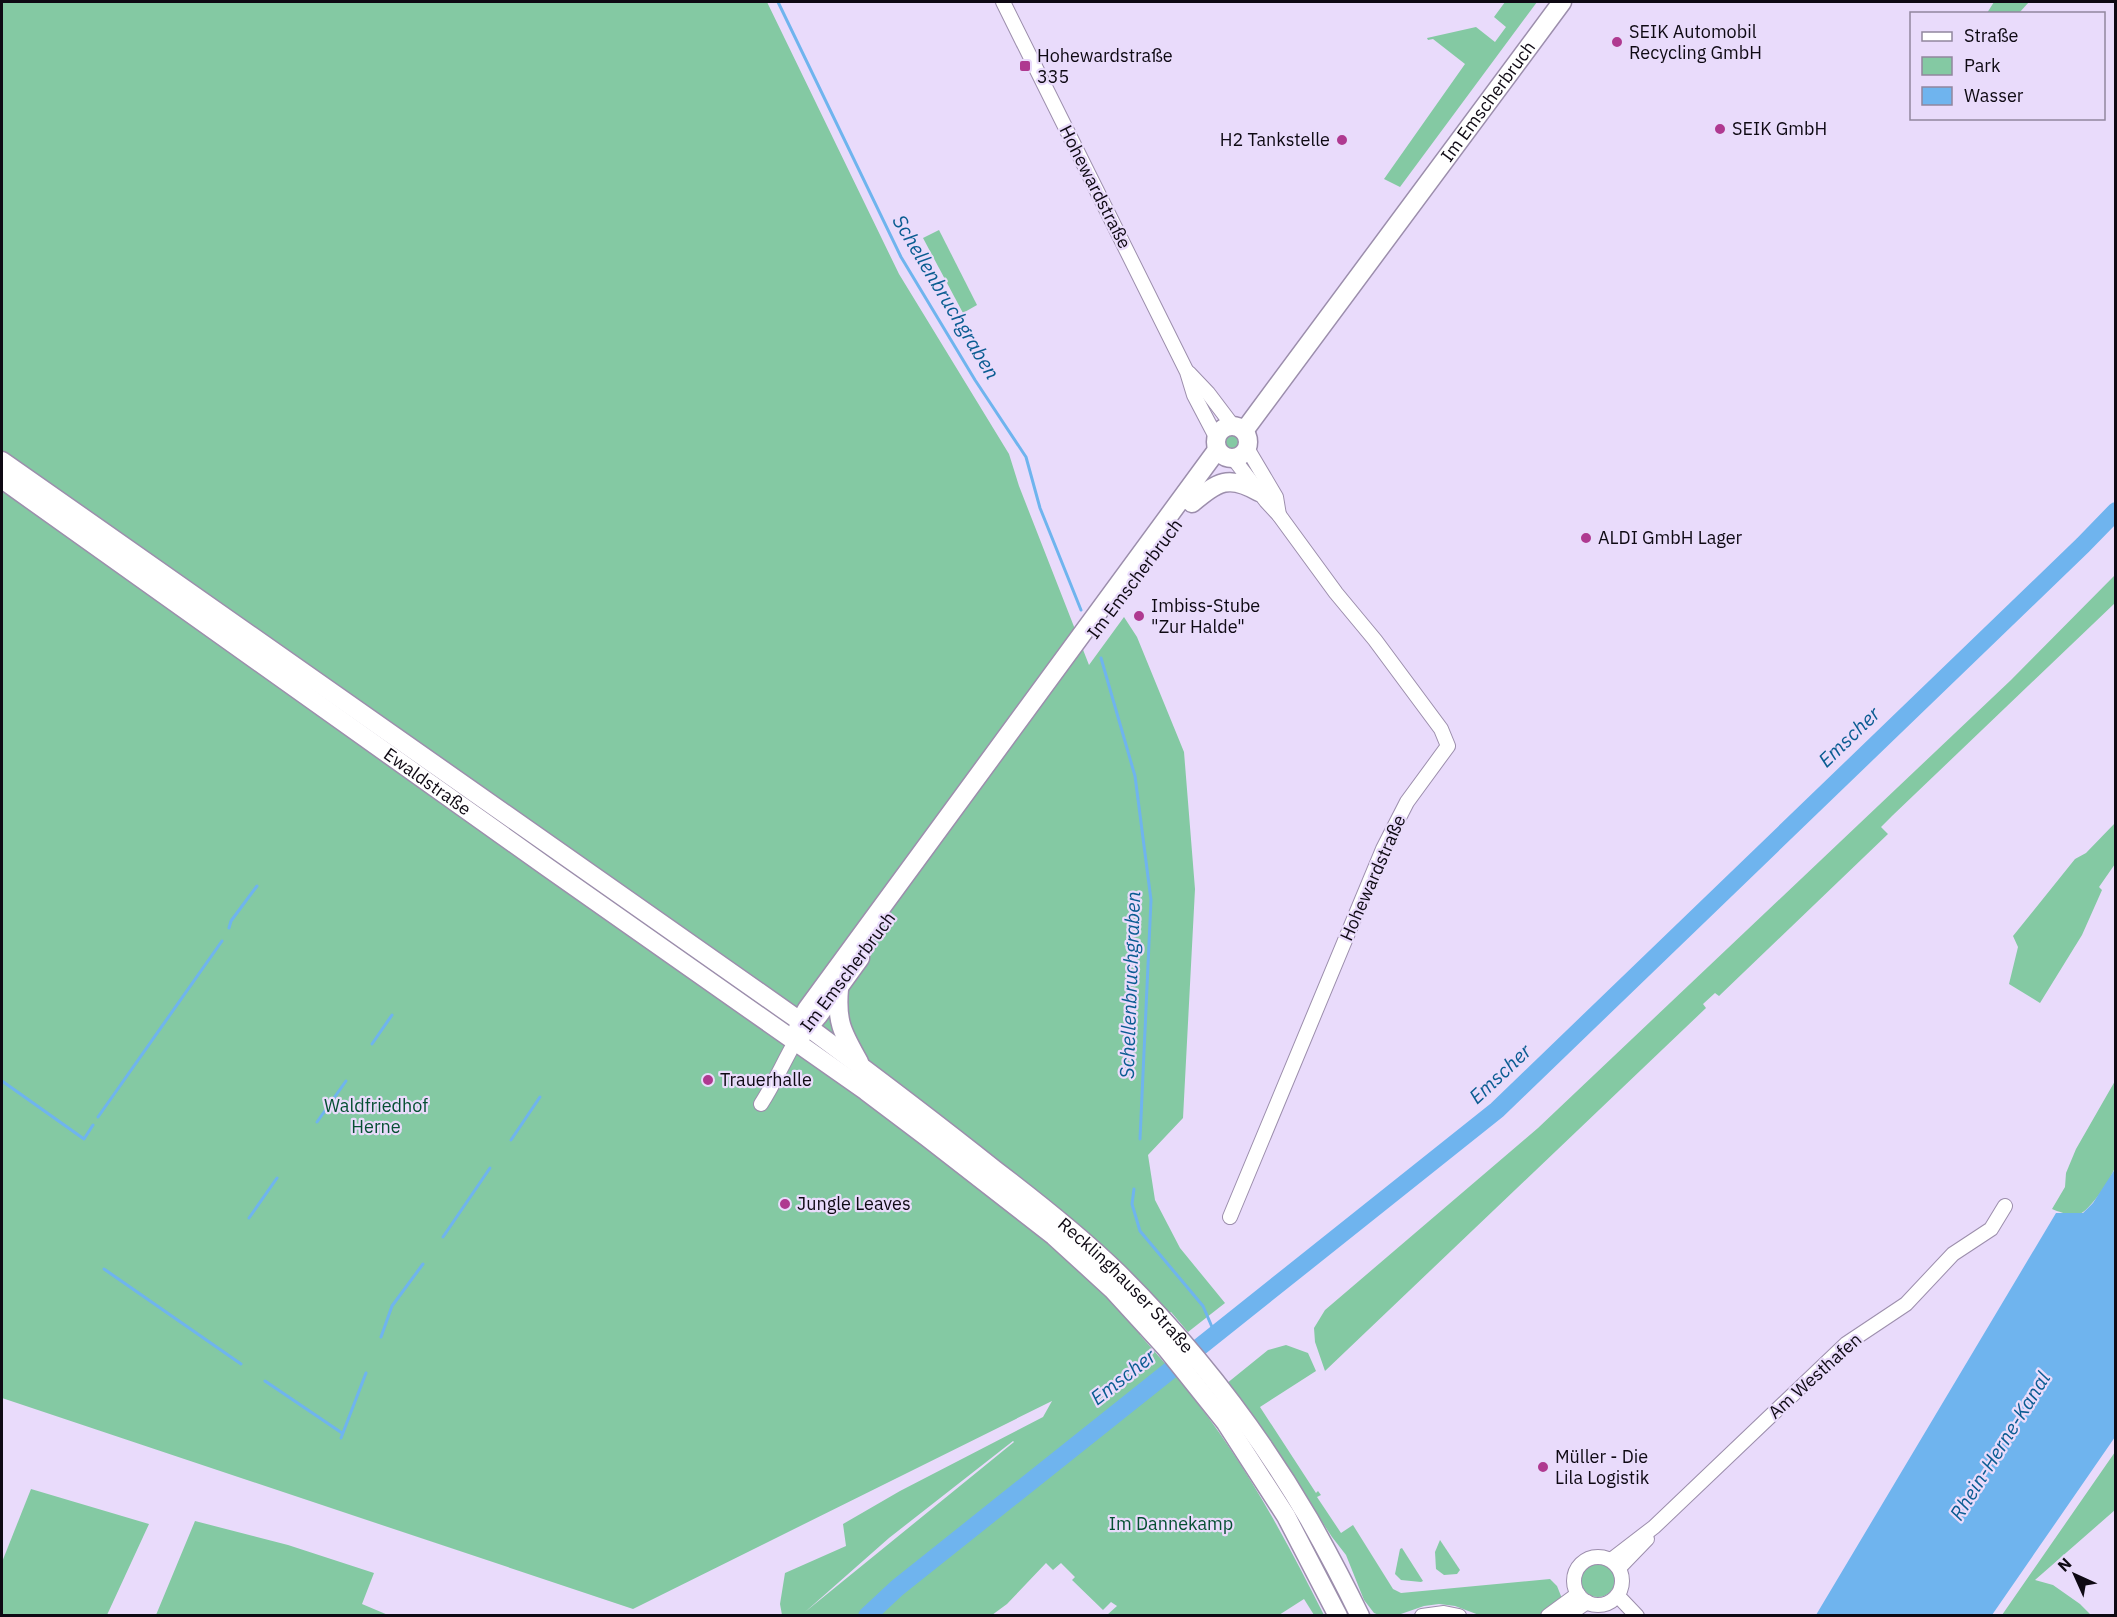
<svg xmlns="http://www.w3.org/2000/svg" width="2117" height="1617" viewBox="0 0 2117 1617" font-family="'IBM Plex Sans',sans-serif">
<style>
.green{fill:#84c9a3;fill-rule:evenodd}
.water{fill:#6fb4ee}
.lines{fill:none;stroke-linecap:round;stroke-linejoin:round}
.stream{stroke:#6fb4ee;stroke-width:3}
.river{stroke:#6fb4ee;stroke-width:18}
.minor-casing{stroke:#9c8eac;stroke-width:16}
.major-casing{stroke:#9c8eac;stroke-width:21}
.minor{stroke:#fff;stroke-width:14}
.major{stroke:#fff;stroke-width:18}
.poi-dot{fill:#af3990;stroke:#e9dbfb;stroke-width:2}
.labels{text-anchor:middle;stroke-width:4.5;stroke-linejoin:round;paint-order:stroke}
.poi-label{font-size:18px;fill:#0e0913;stroke:#e9dbfb;text-anchor:start}
.street-label{font-size:18px;fill:#0e0913;stroke:#e9dbfb}
.park-label{font-size:18px;fill:#054f32;stroke:#e9dbfb}
.water-label{font-size:20px;font-style:italic;fill:#0a5c92;stroke:#e9dbfb}
</style>
<rect width="100%" height="100%" fill="#e9dbfb"/>
<g class="green">
<path d="M2,2H767L899,274L1009,454L1019,486L1089,665L1124,617L1137,637L1184,752L1195,889L1183,1118L1148,1155L1155,1200L1180,1248L1225,1303L1188,1332L1171,1312L1140,1335C1172,1371 1203,1407 1229,1447C1265,1500 1295,1558 1324,1615H1314L1304,1599L1279,1615H1107L1117,1606L1111,1602L1103,1610L1072,1580L1075,1577L1061,1563L1053,1570L1046,1563L1007,1604L992,1615H782L780,1604L785,1573L846,1546L843,1524L900,1491L1043,1417L1052,1401L633,1609L2,1398ZM1013,1441L1014,1442L805,1612L889,1538Z"/>
<polygon points="1505,2 1537,2 1400,187 1384,179 1465,64 1433,39 1428,40 1427,38 1476,27 1495,42 1506,27 1494,17"/>
<polygon points="1994,2 2029,2 2019,13 1987,13"/>
<polygon points="939,230 977,305 963,313 923,238"/>
<circle cx="1232" cy="442" r="10"/>
<polygon points="2115,575 2115,603 1892,816 1881,827 1888,834 1719,996 1715,993 1703,1004 1706,1008 1325,1371 1315,1342 1314,1328 1325,1310 1538,1128 2011,680"/>
<polygon points="2115,823 2115,864 2099,887 2102,890 2082,935 2040,1003 2009,984 2018,947 2013,936 2075,859 2086,853"/>
<path d="M2115,1081C2115,1109 2117,1139 2115,1166C2115,1174 2088,1213 2079,1214C2071,1216 2059,1212 2052,1209L2065,1187L2066,1173L2076,1149Z"/>
<polygon points="1286,1345 1308,1353 1316,1371 1260,1407 1316,1493 1318,1491 1321,1495 1317,1497 1341,1533 1353,1525 1393,1589 1401,1593 1550,1579 1557,1586 1563,1601 1542,1615 1479,1615 1455,1606 1439,1604 1424,1606 1398,1615 1379,1615 1374,1613 1364,1600 1346,1555 1332,1537 1293,1477 1226,1384 1268,1350"/>
<polygon points="2115,1452 2115,1510 2035,1580 2053,1585 2080,1604 2091,1615 2002,1615"/>
<polygon points="31,1489 149,1524 107,1615 2,1615 2,1562"/>
<polygon points="195,1521 288,1545 374,1573 362,1604 388,1615 156,1615"/>
<polygon points="1440,1540 1460,1570 1457,1574 1444,1575 1436,1569 1435,1552"/>
<polygon points="1402,1548 1423,1581 1421,1582 1401,1580 1395,1574 1400,1549"/>
<circle cx="1598" cy="1580" r="17"/>
</g>
<polygon class="water" points="2115,1169 2115,1437 1992,1615 1816,1615 2056,1213 2083,1213 2093,1203"/>
<g class="lines">
<g class="stream">
<polyline points="778,2 901,257 975,380 1026,457 1040,508 1081,610"/>
<polyline points="1101,658 1135,776 1151,900 1140,1139"/>
<polyline points="229,928 231,921 257,886"/>
<polyline points="372,1044 392,1015"/>
<polyline points="2,1081 84,1139 93,1125"/>
<polyline points="98,1117 222,941"/>
<polyline points="317,1122 346,1081"/>
<polyline points="511,1140 540,1097"/>
<polyline points="1134,1189 1132,1204 1140,1231 1203,1306 1215,1334"/>
<polyline points="249,1218 277,1178"/>
<polyline points="443,1237 490,1168"/>
<polyline points="104,1269 241,1364"/>
<polyline points="381,1337 392,1306 423,1264"/>
<polyline points="265,1381 342,1433"/>
<polyline points="341,1438 366,1373"/>
</g>
<polyline class="river" points="867,1616 897,1588 1497,1110 2083,545 2116,511"/>
<g class="minor-casing">
<g id="minor">
<polyline points="1003,2 1187,372 1194,395 1216,437"/>
<polyline points="1189,373 1208,393 1233,426"/>
<polyline points="1247,448 1276,497 1279,515"/>
<path d="M761,1104C774,1084 783,1063 795,1042"/>
<polyline points="1230,1217 1383,849 1407,802 1448,746 1441,729 1375,640 1336,593 1279,515 1266,501 1233,458"/>
<circle cx="1598" cy="1581" r="24"/>
<polyline points="1611,1560 1654,1527 1846,1344 1906,1304 1953,1254 1991,1229 2005,1206"/>
<polyline points="1619,1568 1647,1539"/>
<polyline points="1618,1596 1637,1616"/>
<polyline points="1422,1616 1444,1613 1459,1616"/>
<polyline points="1548,1616 1578,1594"/>
<polyline points="1567,1616 1587,1602"/>
</g>
</g>
<g class="major-casing">
<g id="major">
<circle cx="1232" cy="442" r="16"/>
<path id="s1" d="M1244,431L1562,2"/>
<path id="s2" d="M2,461L800,1021C866,1070 931,1119 995,1170C1037,1202 1079,1235 1117,1272C1191,1345 1257,1430 1309,1519C1327,1551 1344,1583 1360,1616"/>
<path id="s3" d="M2,479L547,867L866,1091L927,1137L1054,1236L1112,1289L1166,1348L1226,1423L1286,1516L1338,1616"/>
<path d="M1192,503C1218,482 1228,474 1259,492"/>
<path d="M839,989C836,1023 843,1033 859,1062"/>
<polyline points="797,1032 800,1021 807,1009 1217,450"/>
<polyline points="800,1037 818,1016 860,958"/>
</g>
</g>
<use href="#minor" class="minor"/>
<use href="#major" class="major"/>
</g>
<g class="poi-dot">
<circle cx="1617" cy="42" r="6"/>
<rect x="1019" y="60" width="12" height="12" rx="3"/>
<circle cx="1720" cy="129" r="6"/>
<circle cx="1342" cy="140" r="6"/>
<circle cx="1586" cy="538" r="6"/>
<circle cx="1139" cy="616" r="6"/>
<circle cx="708" cy="1080" r="6"/>
<circle cx="785" cy="1204" r="6"/>
<circle cx="1543" cy="1467" r="6"/>
</g>
<g class="labels">
<g class="poi-label">
<text x="1629" y="38">SEIK Automobil<tspan x="1629" dy="21">Recycling GmbH</tspan></text>
<text x="1037" y="62">Hohewardstraße<tspan x="1037" dy="21">335</tspan></text>
<text x="1732" y="135">SEIK GmbH</text>
<text x="1330" y="146" text-anchor="end">H2 Tankstelle</text>
<text x="1598" y="544">ALDI GmbH Lager</text>
<text x="1151" y="612">Imbiss-Stube<tspan x="1151" dy="21">"Zur Halde"</tspan></text>
<text x="720" y="1086">Trauerhalle</text>
<text x="797" y="1210">Jungle Leaves</text>
<text x="1555" y="1463">Müller - Die<tspan x="1555" dy="21">Lila Logistik</tspan></text>
</g>
<g class="street-label">
<text dy="6" stroke="none"><textPath href="#s1" startOffset="410">Im Emscherbruch</textPath></text>
<text transform="translate(1095 187) rotate(63)" y="6">Hohewardstraße</text>
<text transform="translate(1135 579) rotate(-53)" y="6">Im Emscherbruch</text>
<text dy="6" stroke="none"><textPath href="#s3" startOffset="522">Ewaldstraße</textPath></text>
<text transform="translate(1373 878) rotate(-66)" y="6">Hohewardstraße</text>
<text transform="translate(848 972) rotate(-53)" y="6">Im Emscherbruch</text>
<text dy="6" stroke="none"><textPath href="#s2" startOffset="1395">Recklinghauser Straße</textPath></text>
<text transform="translate(1815 1376) rotate(-42)" y="6">Am Westhafen</text>
</g>
<g class="park-label">
<text x="376" y="1112">Waldfriedhof<tspan x="376" dy="21">Herne</tspan></text>
<text x="1171" y="1530">Im Dannekamp</text>
</g>
<g class="water-label">
<text transform="translate(946 297) rotate(59)" y="7">Schellenbruchgraben</text>
<text transform="translate(1849 737) rotate(-44)" y="7">Emscher</text>
<text transform="translate(1130 985) rotate(-88)" y="7">Schellenbruchgraben</text>
<text transform="translate(1500 1074) rotate(-43)" y="7">Emscher</text>
<text transform="translate(1123 1377) rotate(-38)" y="7">Emscher</text>
<text transform="translate(2000 1446) rotate(-58)" y="7">Rhein-Herne-Kanal</text>
</g>
</g>
<rect width="2117" height="1617" fill="none" stroke="#0e0913" stroke-width="6"/>
<rect x="1910" y="12" width="195" height="108" fill="#e9dbfb" stroke="#91879e" stroke-width="1.5"/>
<rect x="1922" y="32" width="30" height="9" fill="#ffffff" stroke="#91879e" stroke-width="1.5"/>
<text x="1964" y="42" font-size="18" fill="#0e0913">Straße</text>
<rect x="1922" y="57" width="30" height="18" fill="#84c9a3" stroke="#91879e" stroke-width="1.5"/>
<text x="1964" y="72" font-size="18" fill="#0e0913">Park</text>
<rect x="1922" y="87" width="30" height="18" fill="#6fb4ee" stroke="#91879e" stroke-width="1.5"/>
<text x="1964" y="102" font-size="18" fill="#0e0913">Wasser</text>
<g transform="translate(2075 1575) rotate(315)" stroke="#e9dbfb" stroke-width="4.5" paint-order="stroke">
<path d="M0-4.5L10 22L0 15L-10 22Z" fill="#0e0913"/>
<text y="-9" font-size="16" font-weight="bold" text-anchor="middle" fill="#0e0913">N</text>
</g>
</svg>
